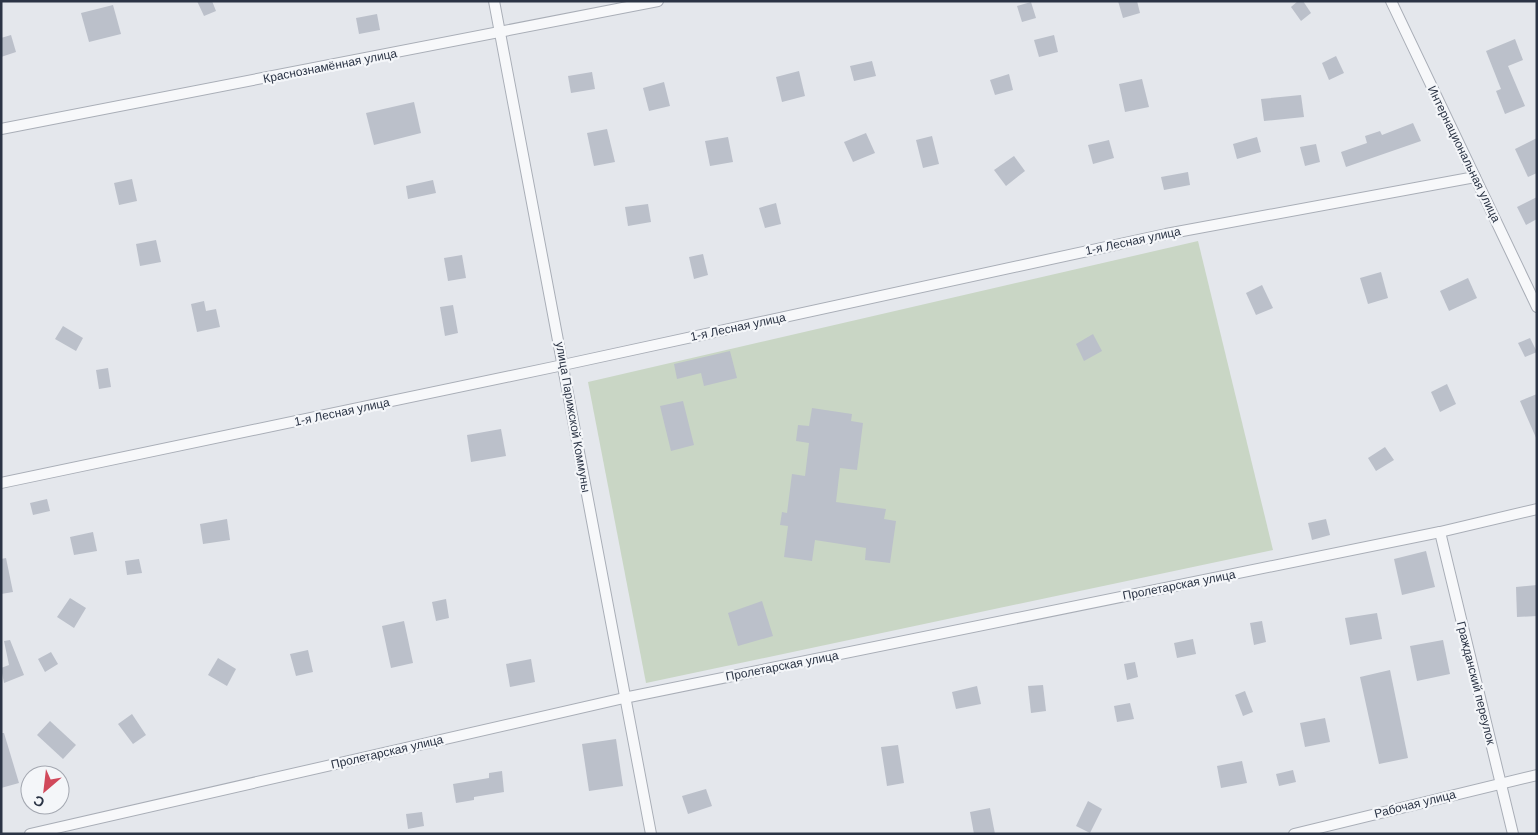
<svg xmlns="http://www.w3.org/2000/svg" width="1538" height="835" viewBox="0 0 1538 835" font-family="Arial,sans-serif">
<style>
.green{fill:#c9d6c5}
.building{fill:#bbc0ca}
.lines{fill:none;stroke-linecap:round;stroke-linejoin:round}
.street-casing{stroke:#a9aeb7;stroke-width:12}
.street{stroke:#f7f8fa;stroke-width:10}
.labels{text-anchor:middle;stroke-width:4.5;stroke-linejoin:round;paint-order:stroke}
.street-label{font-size:12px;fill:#2b3445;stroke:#f4f6f9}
</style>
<rect width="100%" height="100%" fill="#e4e7ec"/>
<polygon class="green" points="1198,241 1273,550 646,683 588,382"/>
<g class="building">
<polygon points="197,1 212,1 216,11 204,16"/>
<polygon points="1118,1 1137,1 1140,13 1123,18"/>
<polygon points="1298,1 1303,1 1311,13 1301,21 1291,7"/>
<polygon points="1031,2 1036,18 1022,22 1017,6"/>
<polygon points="113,5 121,34 89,42 81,13"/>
<polygon points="377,14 380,30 359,34 356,18"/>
<polygon points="11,35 16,52 1,57 1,38"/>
<polygon points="1054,35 1058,52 1039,57 1034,40"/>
<polygon points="1515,39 1523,60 1508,66 1525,106 1505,114 1496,91 1501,89 1486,51"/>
<polygon points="1336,56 1344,73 1329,80 1322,63"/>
<polygon points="872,61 876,76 854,81 850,66"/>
<polygon points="799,71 805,96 782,102 776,77"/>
<polygon points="592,72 595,89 571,93 568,76"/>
<polygon points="1009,74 1013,90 995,95 990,80"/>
<polygon points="1142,79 1149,107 1125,112 1119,84"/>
<polygon points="664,82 670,106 649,111 643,88"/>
<polygon points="1301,95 1304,117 1264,121 1261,99"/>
<polygon points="414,102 421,133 374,145 366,113"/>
<polygon points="1413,123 1421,141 1346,167 1341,152 1367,143 1365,136 1380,131 1382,135"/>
<polygon points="607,129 615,162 594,166 587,133"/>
<polygon points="866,133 875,153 853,162 844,142"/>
<polygon points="932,136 939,164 923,168 916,140"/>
<polygon points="728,137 733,162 710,166 705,141"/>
<polygon points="1257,137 1261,152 1237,159 1233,144"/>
<polygon points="1537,138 1537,173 1528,177 1515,149"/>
<polygon points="1109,140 1114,158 1093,164 1088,145"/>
<polygon points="1316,144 1320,162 1305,166 1300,147"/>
<polygon points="1014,156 1025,171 1006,186 994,170"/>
<polygon points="1188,172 1190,185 1164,190 1161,177"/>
<polygon points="132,179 137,201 119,205 114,183"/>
<polygon points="433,180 436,193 408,199 406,186"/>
<polygon points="1537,197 1537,219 1526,225 1517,207"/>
<polygon points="776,203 781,224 765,228 759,208"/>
<polygon points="648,204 651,222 628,226 625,207"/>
<polygon points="156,240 161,262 140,266 136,244"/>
<polygon points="703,254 708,275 694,279 689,257"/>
<polygon points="462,255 466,278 448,281 444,258"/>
<polygon points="1381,272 1388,298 1368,304 1360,278"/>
<polygon points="1468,278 1477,298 1449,311 1440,291"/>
<polygon points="1262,285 1273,308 1256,315 1246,293"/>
<polygon points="204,301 206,311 216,309 220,327 197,332 191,304"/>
<polygon points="453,305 458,333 445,336 440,307"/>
<polygon points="63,326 83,338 76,351 55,339"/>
<polygon points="1093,334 1102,351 1084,361 1076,344"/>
<polygon points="1530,338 1537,352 1525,357 1518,343"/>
<polygon points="730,351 737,378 704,386 701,373 677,379 674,364"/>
<polygon points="108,368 111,387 99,389 96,370"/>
<polygon points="1447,384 1456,404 1440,412 1431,392"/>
<polygon points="1537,394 1537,440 1520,401"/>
<polygon points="683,401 694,445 671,451 660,406"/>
<polygon points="812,408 852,414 851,421 863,423 857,470 840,468 836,502 886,509 884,519 896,521 890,563 865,560 866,548 815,540 812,561 784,557 788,526 780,525 782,512 787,513 792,474 805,476 809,443 796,441 798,425 809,426"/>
<polygon points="501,429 506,456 471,462 467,435"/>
<polygon points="1385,447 1394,460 1376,471 1368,458"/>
<polygon points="47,499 50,511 33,515 30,503"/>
<polygon points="227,519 230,540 203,544 200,524"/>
<polygon points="1326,519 1330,535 1312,540 1308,523"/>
<polygon points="93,532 97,551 74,555 70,537"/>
<polygon points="1426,551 1435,587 1402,595 1394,559"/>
<polygon points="6,558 13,592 1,594 1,559"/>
<polygon points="139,559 142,573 127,575 125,561"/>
<polygon points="1537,585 1537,616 1517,617 1516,587"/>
<polygon points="70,598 86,608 74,628 57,617"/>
<polygon points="446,599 449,618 436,621 432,602"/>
<polygon points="762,601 773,636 738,646 728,613"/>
<polygon points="1377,613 1382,639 1350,645 1345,618"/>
<polygon points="404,621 413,663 391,668 382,626"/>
<polygon points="1262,621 1266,642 1254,645 1250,623"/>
<polygon points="1193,639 1196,654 1177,658 1174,643"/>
<polygon points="10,640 24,675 4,683 1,668 9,665 4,641"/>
<polygon points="1443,640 1450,674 1417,681 1410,646"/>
<polygon points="308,650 313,672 296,676 290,654"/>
<polygon points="51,652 58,664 45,672 38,659"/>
<polygon points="218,658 236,669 227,686 208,675"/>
<polygon points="531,659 535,682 510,687 506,664"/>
<polygon points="1135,662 1138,677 1127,680 1124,664"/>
<polygon points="1390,670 1408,758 1379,764 1360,677"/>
<polygon points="1043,685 1046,711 1031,713 1028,686"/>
<polygon points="977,686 981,704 956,709 952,692"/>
<polygon points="1245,691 1253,712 1243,716 1235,695"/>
<polygon points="1130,703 1134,719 1117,722 1114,706"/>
<polygon points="132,714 146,735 133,744 118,724"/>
<polygon points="1325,718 1330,742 1305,747 1300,723"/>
<polygon points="50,721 76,745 63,759 37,735"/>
<polygon points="1,733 4,733 19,783 1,788"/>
<polygon points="616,739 623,786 589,791 582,744"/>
<polygon points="898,745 904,783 887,786 881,747"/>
<polygon points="1242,761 1247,783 1221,788 1217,766"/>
<polygon points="1293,770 1296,782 1279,786 1276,774"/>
<polygon points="502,771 504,792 474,797 474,800 456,803 453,784 489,778 489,773"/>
<polygon points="706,789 712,806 688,814 682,796"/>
<polygon points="1088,801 1102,809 1090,833 1076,826"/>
<polygon points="990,808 995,834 974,834 970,812"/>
<polygon points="422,812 424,826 408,829 406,814"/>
</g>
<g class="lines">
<g class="street-casing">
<g id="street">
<polyline points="494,1 651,834"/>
<polyline points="1391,1 1537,307"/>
<polyline points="1,129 658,1"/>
<polyline points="1,483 563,365 1166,234 1475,177"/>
<polyline points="1440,532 1513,834"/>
<polyline points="30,834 624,698 1440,532 1537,509"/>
<polyline points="1294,834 1537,775"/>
</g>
</g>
<use href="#street" class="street"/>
</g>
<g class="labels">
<g class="street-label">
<text transform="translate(330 66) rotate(-11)" y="4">Краснознамённая улица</text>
<text transform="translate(1464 154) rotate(64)" y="4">Интернациональная улица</text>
<text transform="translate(1133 241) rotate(-12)" y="4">1-я Лесная улица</text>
<text transform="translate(738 327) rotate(-12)" y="4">1-я Лесная улица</text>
<text transform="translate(342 412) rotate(-12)" y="4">1-я Лесная улица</text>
<text transform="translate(573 417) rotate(80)" y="4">улица Парижской Коммуны</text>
<text transform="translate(1179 585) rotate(-11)" y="4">Пролетарская улица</text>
<text transform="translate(782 666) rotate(-11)" y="4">Пролетарская улица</text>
<text transform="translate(1476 683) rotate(76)" y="4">Гражданский переулок</text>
<text transform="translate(387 752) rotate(-13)" y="4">Пролетарская улица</text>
<text transform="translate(1415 804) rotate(-14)" y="4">Рабочая улица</text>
</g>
</g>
<rect width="1538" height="835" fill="none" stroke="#2b3445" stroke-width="5"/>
<g transform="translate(45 790) rotate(208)"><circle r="24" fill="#f4f6f9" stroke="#a4a8b1"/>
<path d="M0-4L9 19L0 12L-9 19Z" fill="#d1495b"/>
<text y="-8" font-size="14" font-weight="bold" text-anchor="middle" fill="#2b3445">С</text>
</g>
</svg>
